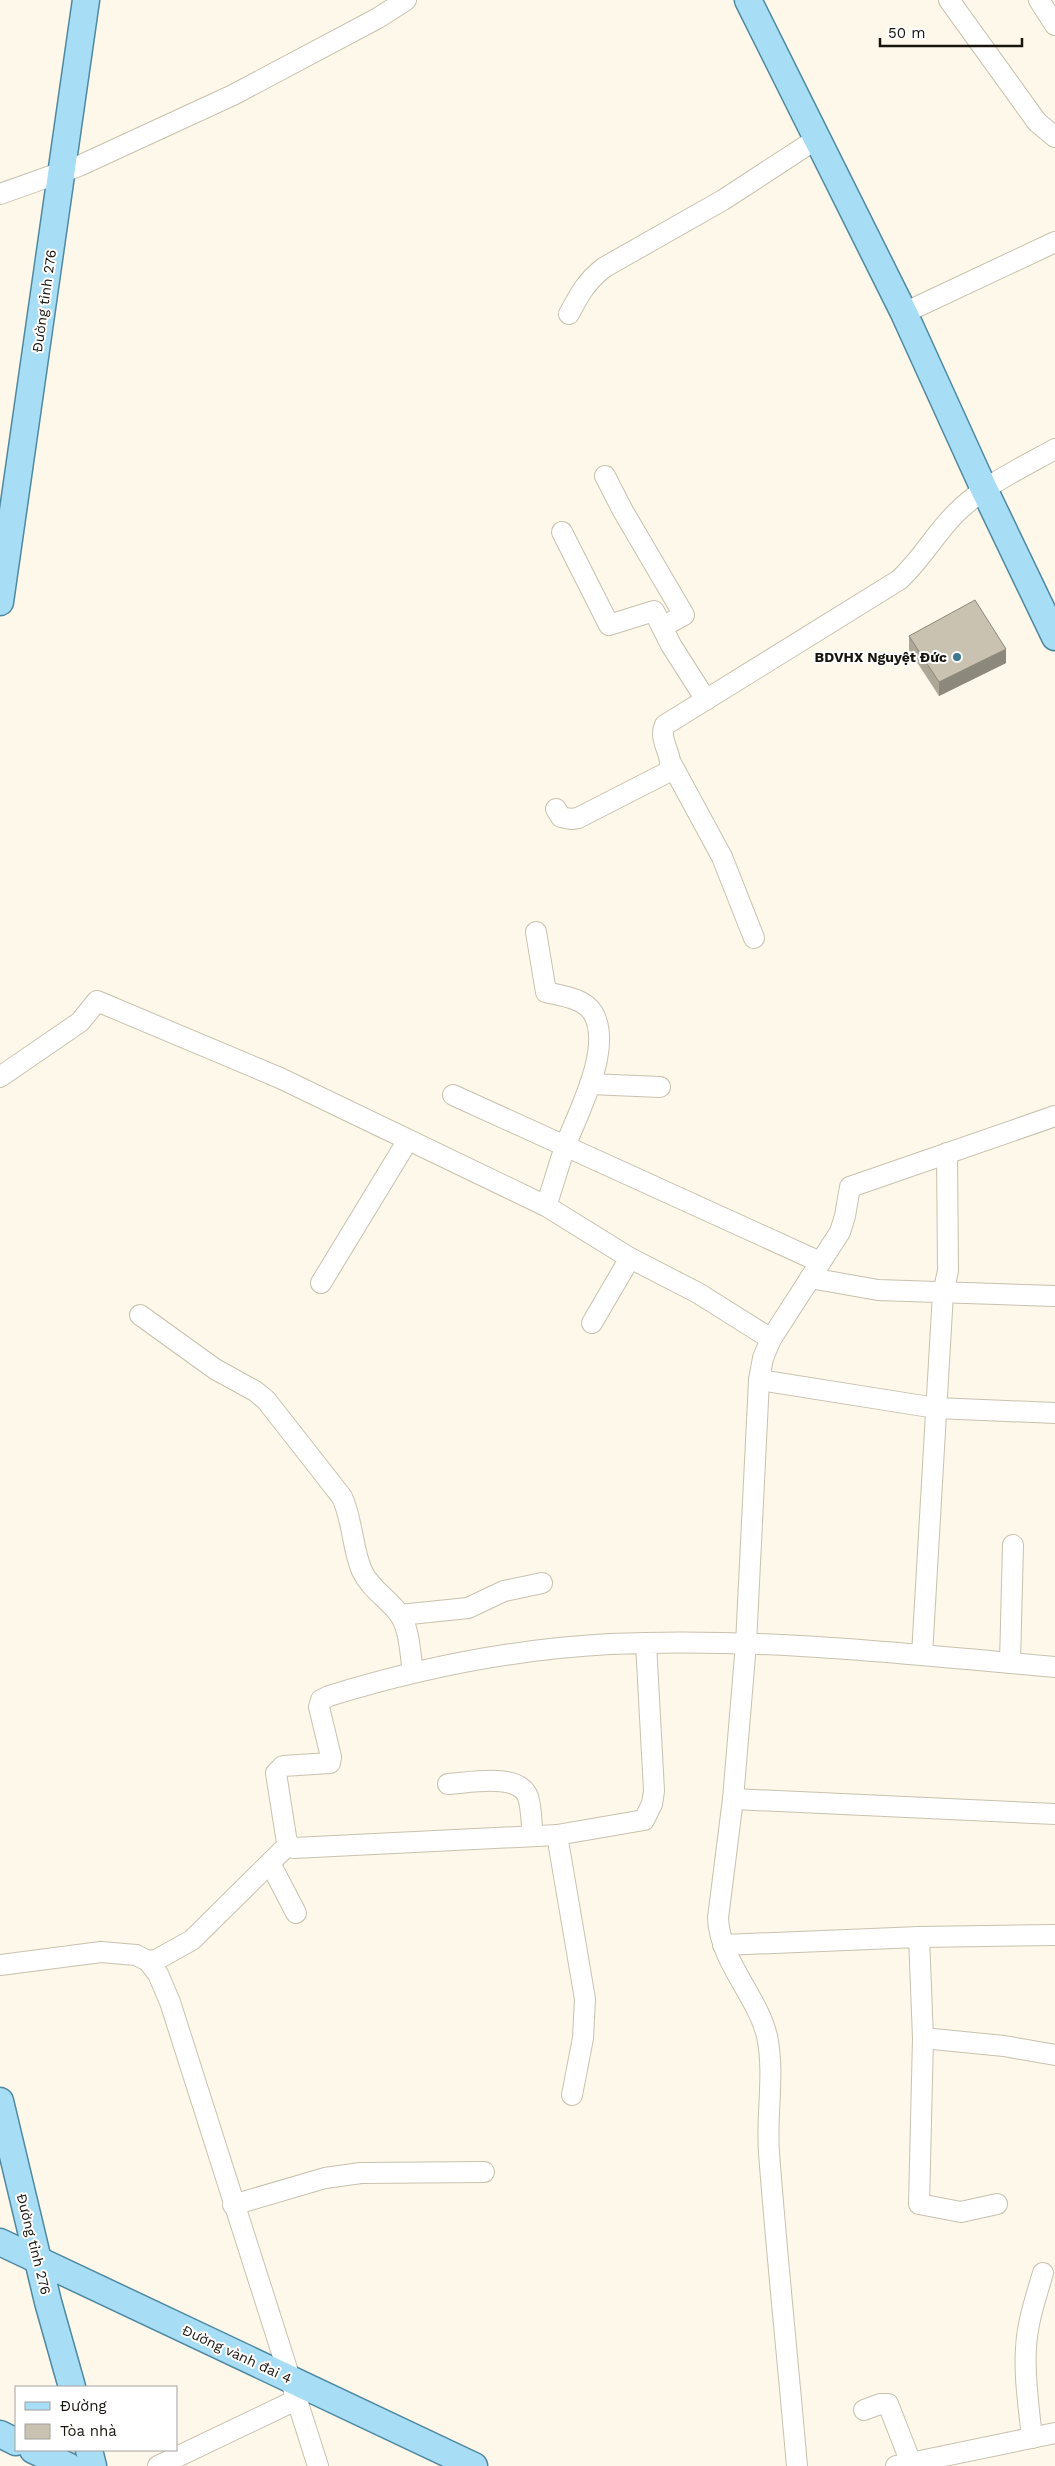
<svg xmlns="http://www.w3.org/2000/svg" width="1055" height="2466" viewBox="0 0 1055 2466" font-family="'Work Sans',sans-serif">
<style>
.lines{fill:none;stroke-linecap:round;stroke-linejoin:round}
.minor-casing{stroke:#c8c1af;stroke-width:22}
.major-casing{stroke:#4f89a1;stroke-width:29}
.minor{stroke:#fff;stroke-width:20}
.major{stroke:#a7ddf5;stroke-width:26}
.wall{fill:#ada798}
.shaded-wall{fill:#8d887c}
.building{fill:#c9c2b1;stroke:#8d887c}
.poi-dot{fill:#3d7790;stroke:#fff;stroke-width:2}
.labels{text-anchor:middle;stroke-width:4;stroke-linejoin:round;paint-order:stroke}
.street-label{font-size:14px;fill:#18150f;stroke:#fff}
.poi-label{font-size:14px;font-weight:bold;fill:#18150f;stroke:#fff;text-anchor:end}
</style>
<rect width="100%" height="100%" fill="#fef8ea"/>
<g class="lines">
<g class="minor-casing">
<g id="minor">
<polyline points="949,0 1037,122 1055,137"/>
<polyline points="1039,0 1055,25"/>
<polyline points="0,194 79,166 233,95 378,18 406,0"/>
<polyline points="904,313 1055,242"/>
<path d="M569,314C579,295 587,280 605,267L723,200L818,138"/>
<polyline points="605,476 623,511 684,615 662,627"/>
<polyline points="562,532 609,625 654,611 671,645 706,700"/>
<polyline points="671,763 722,857 754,938"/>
<path d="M556,809L561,817L571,819L578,818L668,772C676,756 657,741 665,725L899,580C921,560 935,534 956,513C984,485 1021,468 1055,449"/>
<path d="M536,932L546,992C562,996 584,998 593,1013C613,1047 579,1111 566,1144C559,1164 553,1186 546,1206"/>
<polyline points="0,1077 80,1022 97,1001 280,1078 546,1206 630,1258 698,1293 771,1339"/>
<polyline points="590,1084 660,1087"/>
<polyline points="453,1095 820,1262"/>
<polyline points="810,1278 878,1290 1055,1296"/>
<polyline points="321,1283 408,1140"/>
<path d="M140,1315L215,1369L255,1391L266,1400L342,1497C353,1521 352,1548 362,1571C371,1590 389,1599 400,1615C410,1630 410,1655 413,1671"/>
<polyline points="592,1323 630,1258"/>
<polyline points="759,1380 936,1408 1055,1413"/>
<polyline points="400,1615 468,1608 504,1591 542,1583"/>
<path d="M646,1643L654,1791L652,1804L644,1820L557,1835L294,1848L287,1843L276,1773L283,1766L330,1763L331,1757L319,1707L321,1700L329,1696C420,1668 515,1649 610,1644C759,1637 907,1654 1055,1667"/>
<polyline points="922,1655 943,1293 948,1271 947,1153"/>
<polyline points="1010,1663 1013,1545"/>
<path d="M448,1784C469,1783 519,1772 528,1797C532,1809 531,1824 533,1836"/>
<polyline points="733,1799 1055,1814"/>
<polyline points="557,1835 585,1999 583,2038 572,2095"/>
<polyline points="271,1865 296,1913"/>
<polyline points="919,1937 923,2038 919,2204 961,2212 997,2204"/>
<polyline points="723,1945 919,1937 1055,1935"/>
<polyline points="148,1961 158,1974 170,2002 318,2466"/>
<polyline points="0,1965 101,1952 136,1955 148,1961 156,1960 192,1940 288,1845"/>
<polyline points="923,2038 1004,2046 1055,2055"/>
<polyline points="233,2205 325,2178 361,2173 484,2172"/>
<polyline points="864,2410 880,2404 888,2404 911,2463"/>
<path d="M1032,2438C1029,2408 1024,2378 1026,2348C1027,2323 1036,2297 1043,2273"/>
<polyline points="158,2466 296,2400"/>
<path d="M797,2466C788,2362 777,2258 769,2153C766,2115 775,2074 767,2036C757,1995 720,1962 718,1918L733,1799L746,1644L759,1380L763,1358L771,1339L840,1232L845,1216L850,1187L1055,1116"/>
<polyline points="896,2466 1055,2433"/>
</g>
</g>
<g class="major-casing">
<g id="major">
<polyline points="748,0 904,313 984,489 1055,637"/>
<polyline points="0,602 86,0"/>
<polyline points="0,2101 48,2302 72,2387"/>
<polyline points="0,2242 474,2466"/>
<polyline points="0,2434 16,2442"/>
<polyline points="33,2450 68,2466"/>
<polyline points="89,2450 93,2466"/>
</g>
</g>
<use href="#minor" class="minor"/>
<use href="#major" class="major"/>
</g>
<polygon class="wall" points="909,636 1006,663 939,696 909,650"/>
<polygon class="shaded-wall" points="1006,649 1006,663 939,696 939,682"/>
<polygon class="building" points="975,600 1006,649 939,682 909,636"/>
<circle class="poi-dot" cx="957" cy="657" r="5"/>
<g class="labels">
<g class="street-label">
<text transform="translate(44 301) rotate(-82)" y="5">Đường tỉnh 276</text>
<text transform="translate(34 2244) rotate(76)" y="5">Đường tỉnh 276</text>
<text transform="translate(237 2354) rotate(25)" y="5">Đường vành đai 4</text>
</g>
<g class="poi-label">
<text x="947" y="662">BDVHX Nguyệt Đức</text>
</g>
</g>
<rect x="15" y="2386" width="162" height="65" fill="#ffffff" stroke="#a3a19f"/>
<rect x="25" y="2402" width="25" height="8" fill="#a7ddf5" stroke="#a3a19f"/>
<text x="60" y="2411" font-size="15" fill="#18150f">Đường</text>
<rect x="25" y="2424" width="25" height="15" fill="#c9c2b1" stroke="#a3a19f"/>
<text x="60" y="2436" font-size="15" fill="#18150f">Tòa nhà</text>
<path d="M880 38v8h142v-8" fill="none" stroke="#18150f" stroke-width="2.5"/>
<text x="888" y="38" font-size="15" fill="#18150f" stroke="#ffffff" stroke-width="4" paint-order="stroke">50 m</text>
</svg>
